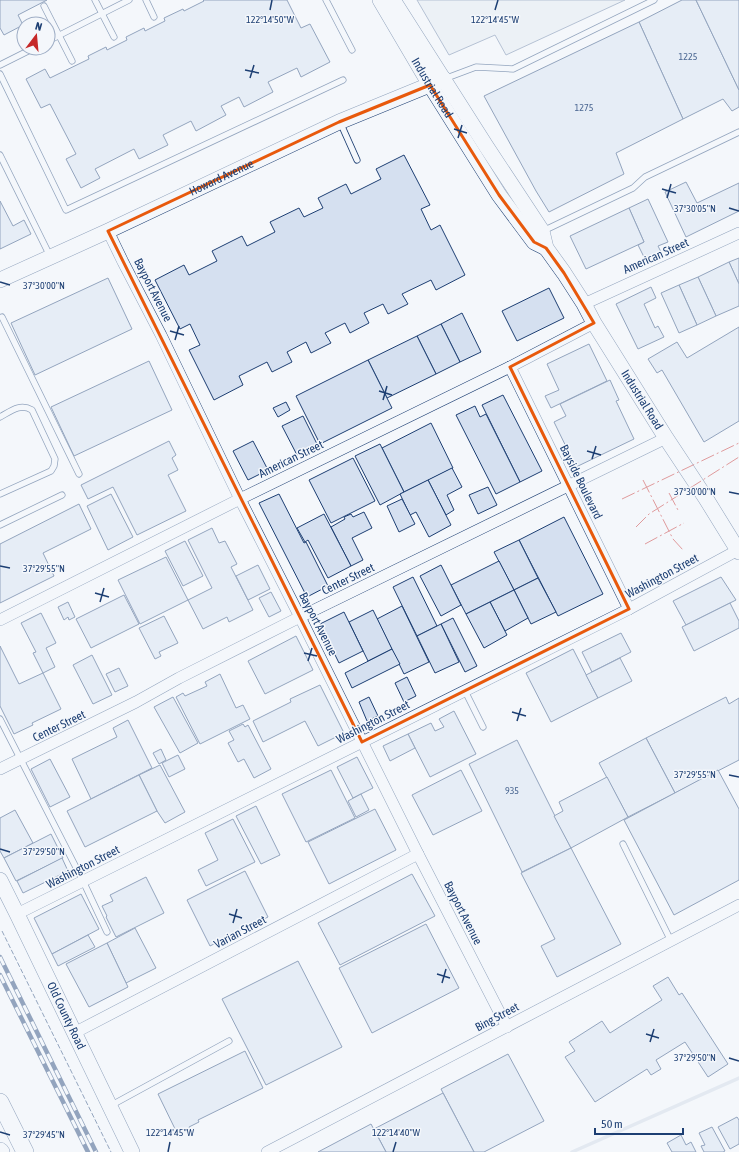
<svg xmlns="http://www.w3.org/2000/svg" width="739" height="1152" viewBox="0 0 739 1152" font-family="'Asap Condensed',sans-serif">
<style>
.parking{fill:#e3e8f0;stroke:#687fa3}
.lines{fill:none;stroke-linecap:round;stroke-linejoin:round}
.stream{stroke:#cfd7e4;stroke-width:3.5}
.building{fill:#d5e0f0;stroke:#1d3f73}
.lane-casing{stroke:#1d3f73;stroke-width:7}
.street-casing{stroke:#1d3f73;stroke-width:12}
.secondary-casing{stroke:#1d3f73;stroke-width:16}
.primary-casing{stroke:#1d3f73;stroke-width:18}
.lane{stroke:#f4f7fb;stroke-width:5.5}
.street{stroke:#f4f7fb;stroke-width:11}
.secondary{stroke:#f4f7fb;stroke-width:15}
.primary{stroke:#f4f7fb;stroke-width:17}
.rail-casing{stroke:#1d3f73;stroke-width:4.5}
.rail{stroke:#f4f7fb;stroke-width:3;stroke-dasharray:9;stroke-linecap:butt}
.fence{stroke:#1d3f73;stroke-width:1;stroke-dasharray:5 2;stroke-linecap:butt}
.power{stroke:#c62828;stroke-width:1;stroke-dasharray:14 3 2 3;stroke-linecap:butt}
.marked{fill:none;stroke:#e8590c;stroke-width:3;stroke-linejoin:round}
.ticks{fill:none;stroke:#1d3f73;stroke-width:1.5}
.labels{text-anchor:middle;stroke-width:3;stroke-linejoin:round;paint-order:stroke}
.number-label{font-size:10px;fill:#4b6792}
.street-label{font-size:12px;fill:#1d3f73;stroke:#f4f7fb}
.ticks-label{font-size:10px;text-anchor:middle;fill:#1d3f73;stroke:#f4f7fb;stroke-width:3;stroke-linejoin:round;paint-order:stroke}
</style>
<rect width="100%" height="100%" fill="#f4f7fb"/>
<polygon class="parking" points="417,0 625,0 506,55 495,35 449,55"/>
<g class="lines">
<polyline class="stream" points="572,1152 739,1078"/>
</g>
<g class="building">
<polygon points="0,0 47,0 18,15 23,25 4,35 0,28"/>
<polygon points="203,0 287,0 301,28 310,24 330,62 301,77 297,68 268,82 273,92 244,107 239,97 221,106 226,115 196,131 191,121 163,135 168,145 139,159 134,149 95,169 100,178 81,188 66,159 76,154 50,104 41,108 26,79 45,69 50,78 89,59 88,56 106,47 107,50 127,40 126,37 144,28 145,31 165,21 164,18 183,9 184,11 204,1"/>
<polygon points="682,0 696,0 739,90 739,107 732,111 723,99 683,119 639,22"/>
<polygon points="696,0 739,0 739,90"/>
<polygon points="639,22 683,119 616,153 624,174 549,212 536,191 484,96"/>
<polygon points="404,155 430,205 421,209 431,230 440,225 465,275 436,290 431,280 402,294 408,304 388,314 383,304 364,313 369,323 350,333 345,323 325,333 331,343 311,353 306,342 287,352 292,362 272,372 267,362 239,376 243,385 214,400 189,350 200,345 190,324 180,329 155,280 184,265 189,275 217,261 212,251 242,236 247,246 275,232 270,222 299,208 304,217 323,208 318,198 346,184 351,194 381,179 376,169"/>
<polygon points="686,182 697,203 739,183 739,211 686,237 665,192"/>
<polygon points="648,199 668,242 658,246 661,252 645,259 638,245 644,242 629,208"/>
<polygon points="0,201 13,226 24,220 31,234 0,249"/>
<polygon points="629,208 644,242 586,269 570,236"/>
<polygon points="739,258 739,284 729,262"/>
<polygon points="729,262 739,284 739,306 716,316 698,277"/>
<polygon points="698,277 716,316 697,325 679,285"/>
<polygon points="108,278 132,329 35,375 11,323"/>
<polygon points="679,285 697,325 679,333 661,293"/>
<polygon points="651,287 656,298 644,304 655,328 658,326 664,337 638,349 616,304"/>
<polygon points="549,288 564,318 517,341 502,311"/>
<polygon points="462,313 481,352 460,362 441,324"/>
<polygon points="441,324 460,362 436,374 417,336"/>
<polygon points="739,327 739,421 704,442 662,370 657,373 648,359 677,342 687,358"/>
<polygon points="417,336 436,374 387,398 368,360"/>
<polygon points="589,344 607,381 551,408 545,396 559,390 547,364"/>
<polygon points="368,360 392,408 320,444 296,396"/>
<polygon points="149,361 172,410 74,456 51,407"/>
<polygon points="610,380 619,400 616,401 634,439 576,467 554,422 566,416 560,404"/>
<polygon points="503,395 542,471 520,482 482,405"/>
<polygon points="286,402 290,410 278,417 273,408"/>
<polygon points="475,406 480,417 486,414 520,482 496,494 456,415"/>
<polygon points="303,416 317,444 297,455 282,426"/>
<polygon points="431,423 453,468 404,492 382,448"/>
<polygon points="169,441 176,455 172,458 178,470 168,475 186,511 137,535 113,487 88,499 81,485"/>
<polygon points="253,441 268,470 248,480 233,451"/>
<polygon points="380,444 404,492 380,505 355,456"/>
<polygon points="353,458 375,501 331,523 309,480"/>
<polygon points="452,468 462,487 447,495 454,510 446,515 428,480"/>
<polygon points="428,480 451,525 429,537 416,512 410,515 400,494"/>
<polygon points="488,487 497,505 478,514 469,495"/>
<polygon points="111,494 133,537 108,550 87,506"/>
<polygon points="279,494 304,543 306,542 328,586 307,597 259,503"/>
<polygon points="402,499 415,524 399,532 387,506"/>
<polygon points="79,504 91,529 43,553 54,576 0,603 0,544"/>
<polygon points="364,512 372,528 352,538 363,560 351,566 331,527 345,519 344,517 351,514 353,517"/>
<polygon points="324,514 351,566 328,578 308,540 305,542 297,528"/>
<polygon points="564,517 603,594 558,616 519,540"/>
<polygon points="212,528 219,543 225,541 237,564 231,567 253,610 229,622 227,617 203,629 188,600 212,588 188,540"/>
<polygon points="519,540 538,578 514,590 494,552"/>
<polygon points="185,541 203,576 183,586 165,551"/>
<polygon points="166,557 188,600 140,624 118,580"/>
<polygon points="499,561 514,590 466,614 451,585"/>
<polygon points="258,565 270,589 248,600 236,576"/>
<polygon points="441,565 461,605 441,616 420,576"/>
<polygon points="413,577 437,626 417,636 393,587"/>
<polygon points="721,577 736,600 686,625 673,601"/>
<polygon points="538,578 556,612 531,624 514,590"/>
<polygon points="514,590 528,618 505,631 490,602"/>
<polygon points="271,592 281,611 269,617 259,598"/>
<polygon points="124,595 139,624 91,648 76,619"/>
<polygon points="68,602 75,617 69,620 68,617 64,620 58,607"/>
<polygon points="490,602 507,635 484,648 466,614"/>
<polygon points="730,603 739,621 739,628 694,651 682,627"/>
<polygon points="402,606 429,662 404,674 377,619"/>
<polygon points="373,610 392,649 368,661 349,622"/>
<polygon points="344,612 363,651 339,663 320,624"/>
<polygon points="41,613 56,643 46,648 55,667 43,673 33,653 36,652 21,623"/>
<polygon points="164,616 178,643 159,652 161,656 155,659 139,628"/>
<polygon points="453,618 477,666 465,672 441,624"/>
<polygon points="441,624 459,662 435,673 417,636"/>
<polygon points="621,633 631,652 592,672 582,652"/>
<polygon points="296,636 313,670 265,694 248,661"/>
<polygon points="0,646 19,684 43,673 61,709 32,723 33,725 14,734 0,706"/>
<polygon points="392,649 400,664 352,688 345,673"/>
<polygon points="573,649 598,698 551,722 526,673"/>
<polygon points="92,655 112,695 93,704 73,665"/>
<polygon points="620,658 632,681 598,698 586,675"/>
<polygon points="119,668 128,686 115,692 106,674"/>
<polygon points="220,674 236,708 243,705 250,719 200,744 176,697 183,693 185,696 207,686 205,682"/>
<polygon points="407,677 416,696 404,702 395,683"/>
<polygon points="320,685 344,733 318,746 305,721 263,742 253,721 291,702 290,699"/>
<polygon points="173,697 198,743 180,753 154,707"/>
<polygon points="369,697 378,716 367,721 359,702"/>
<polygon points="726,697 729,704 739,698 739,760 675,793 646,738"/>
<polygon points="454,711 476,754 430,777 408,734 431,723 435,731 444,727 439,719"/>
<polygon points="128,720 152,768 91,799 72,759 117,737 113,728"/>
<polygon points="243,724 245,727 248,725 271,769 254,778 244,759 238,762 228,743 234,740 229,731"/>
<polygon points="408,734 415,748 390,761 383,746"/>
<polygon points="646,738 675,793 628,817 599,763"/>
<polygon points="517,740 571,848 522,872 469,764"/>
<polygon points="161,749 166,760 159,764 153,753"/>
<polygon points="178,755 185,769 169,777 162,763"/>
<polygon points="357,757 373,788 353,798 337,767"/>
<polygon points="50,759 70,797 50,807 31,769"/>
<polygon points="160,765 185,812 165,823 157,811 139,775"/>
<polygon points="331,770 355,818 306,842 282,794"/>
<polygon points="461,770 482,811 433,835 412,795"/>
<polygon points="718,770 739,809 739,880 674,915 624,820"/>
<polygon points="139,775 157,811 85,847 67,811"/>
<polygon points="607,777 628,817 571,848 554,816 563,811 559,802"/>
<polygon points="361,794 369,810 356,817 348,801"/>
<polygon points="256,806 280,855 261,864 236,816"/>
<polygon points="375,809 396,850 329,884 308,842"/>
<polygon points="15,810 33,843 4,858 0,851 0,818"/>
<polygon points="233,819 255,862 206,886 198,870 218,860 205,833"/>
<polygon points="51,834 63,858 16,881 4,858"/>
<polygon points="571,848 621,944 557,977 541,946 555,939 521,873"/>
<polygon points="62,858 68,871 23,893 17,881"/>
<polygon points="245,871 268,917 210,946 187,900"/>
<polygon points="412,874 435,916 340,965 318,923"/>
<polygon points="146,877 164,913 116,937 106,917 107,916 102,906 113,901 110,895"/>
<polygon points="81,894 99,929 52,954 34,918"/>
<polygon points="426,924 459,988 372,1033 339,968"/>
<polygon points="135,928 156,968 126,983 107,943"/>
<polygon points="88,935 95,947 58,966 52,954"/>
<polygon points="107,943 128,987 89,1007 66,964"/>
<polygon points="298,961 342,1047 266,1085 222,999"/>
<polygon points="668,977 679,995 682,993 728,1064 708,1077 685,1042 656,1060 661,1069 651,1075 647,1069 595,1102 565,1057 575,1051 569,1042 602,1021 610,1033 662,1000 653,986"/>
<polygon points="245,1051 263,1088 198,1120 199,1122 189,1127 190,1129 178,1135 158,1094"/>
<polygon points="508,1054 544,1121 484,1152 474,1152 441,1089"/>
<polygon points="443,1093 474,1152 386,1152 374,1129"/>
<polygon points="737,1117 739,1120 739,1144 730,1149 718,1127"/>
<polygon points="371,1124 386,1152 318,1152"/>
<polygon points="712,1127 725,1151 723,1152 704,1152 701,1146 705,1145 699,1133"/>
<polygon points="681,1135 686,1145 691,1142 696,1152 672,1152 667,1143"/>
</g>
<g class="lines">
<g class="lane-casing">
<g id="lane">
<polyline points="95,0 114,37"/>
<polyline points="146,0 154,17"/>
<polyline points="326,0 352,50"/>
<polyline points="44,6 72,61"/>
<polyline points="48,41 129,0"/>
<polyline points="0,65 34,48"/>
<polyline points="0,74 66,210 343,80"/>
<polyline points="444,79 476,67 513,69 654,0"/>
<polyline points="340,122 357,160"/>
<polyline points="0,155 50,256"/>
<polyline points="543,231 633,188 645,177 739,132"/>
<polyline points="2,317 79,474"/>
<path d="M0,417C11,411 20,403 32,410L55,459L54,466L51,471L0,494"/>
<polyline points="0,525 62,495"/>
<polyline points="465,691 483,727"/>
<polyline points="0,719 83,881 107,932"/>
<polyline points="623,844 671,941"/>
<polyline points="110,1106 229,1041"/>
</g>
</g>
<g class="street-casing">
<g id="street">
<polyline points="108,231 123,262 161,335 240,499 300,617 418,854 507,1027"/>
<polyline points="584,304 739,233"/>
<polyline points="510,367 629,609"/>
<polyline points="0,620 240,499 510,367 594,323"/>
<polyline points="0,769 136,702 179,678 300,617 666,438"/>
<polyline points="17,914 629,609 738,550"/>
<polyline points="74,1033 418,854"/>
<polyline points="267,1152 739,905"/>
</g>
</g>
<g class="secondary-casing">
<g id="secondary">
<path id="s1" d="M380,0L430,85L499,195L534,242L546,248"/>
<path id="s2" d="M393,0L486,146L542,231L546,248L564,273L584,304L594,323L666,438L705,497L739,552"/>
<path id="s3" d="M0,280L108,231L339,122L444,79"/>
<path id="s4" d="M0,880L17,914L132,1152"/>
</g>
</g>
<g class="primary-casing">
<g id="primary">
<polyline points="0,1102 25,1152"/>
<polyline points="0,1151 1,1152"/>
</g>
</g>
<use href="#lane" class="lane"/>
<use href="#street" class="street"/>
<use href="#secondary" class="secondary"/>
<use href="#primary" class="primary"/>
<g class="rail-casing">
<g id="rail">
<polyline points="0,957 96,1152"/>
<polyline points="0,975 88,1152"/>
</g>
</g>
<use href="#rail" class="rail"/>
<polyline class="fence" points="2,931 111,1152"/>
<g class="power">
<polyline points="643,480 673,539 683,550"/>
<polyline points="669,493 679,512"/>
<polyline points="622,499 739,443"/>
<polyline points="636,527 649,514 739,457"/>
<polyline points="645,544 684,523"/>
</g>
</g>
<path d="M0 0H739V1152H0ZM430,85L499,195L534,242L546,248L564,273L594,323L510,367L629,609L362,742L108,231L339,122Z" fill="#f4f7fb" fill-opacity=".55" fill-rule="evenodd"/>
<path class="marked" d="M430,85L499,195L534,242L546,248L564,273L594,323L510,367L629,609L362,742L108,231L339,122Z"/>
<path class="ticks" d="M270,10L272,0M495,10L498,0M245,70L259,73M250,78L254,65M454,129L467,133M458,138L462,125M662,189L676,193M667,198L671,184M729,208L739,211M0,282L10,285M170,331L184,335M175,340L179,326M379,391L392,395M383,400L387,386M587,451L601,455M592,459L596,446M729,492L739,494M0,566L10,568M95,593L109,597M100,602L104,588M304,653L317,656M308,661L312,648M512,712L526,716M517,721L521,708M729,775L739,777M0,849L10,852M229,914L242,918M233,923L237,909M437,974L450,978M442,983L446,969M646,1034L659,1038M650,1042L654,1029M729,1058L739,1061M0,1132L10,1135M168,1152L170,1142M393,1152L396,1142"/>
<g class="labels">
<g class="number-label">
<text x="688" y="60">1225</text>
<text x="584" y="111">1275</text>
<text x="512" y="794">935</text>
</g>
<g class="street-label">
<text dy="4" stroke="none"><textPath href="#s1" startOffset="102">Industrial Road</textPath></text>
<text dy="4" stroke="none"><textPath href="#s3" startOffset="244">Howard Avenue</textPath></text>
<text transform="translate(656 256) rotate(-24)" y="4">American Street</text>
<text transform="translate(153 290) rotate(63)" y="4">Bayport Avenue</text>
<text dy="4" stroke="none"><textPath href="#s2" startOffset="472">Industrial Road</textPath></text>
<text transform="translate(291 459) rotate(-26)" y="4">American Street</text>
<text transform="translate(581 482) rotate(64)" y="4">Bayside Boulevard</text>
<text transform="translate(662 576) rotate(-28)" y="4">Washington Street</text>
<text transform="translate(348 579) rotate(-26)" y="4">Center Street</text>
<text transform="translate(318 624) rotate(63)" y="4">Bayport Avenue</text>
<text transform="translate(373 722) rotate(-27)" y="4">Washington Street</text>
<text transform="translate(59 726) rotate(-26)" y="4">Center Street</text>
<text transform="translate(83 867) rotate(-27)" y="4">Washington Street</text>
<text transform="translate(463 913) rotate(63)" y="4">Bayport Avenue</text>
<text transform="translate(240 932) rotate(-28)" y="4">Varian Street</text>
<text dy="4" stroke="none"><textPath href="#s4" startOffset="151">Old County Road</textPath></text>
<text transform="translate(497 1017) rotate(-28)" y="4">Bing Street</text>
</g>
</g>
<g class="ticks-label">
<text x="270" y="23">122°14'50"W</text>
<text x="495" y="23">122°14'45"W</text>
<text x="695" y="212">37°30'05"N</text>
<text x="44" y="289">37°30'00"N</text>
<text x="695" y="495">37°30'00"N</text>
<text x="44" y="572">37°29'55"N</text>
<text x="695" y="778">37°29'55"N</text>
<text x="44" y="855">37°29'50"N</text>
<text x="695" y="1061">37°29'50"N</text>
<text x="170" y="1136">122°14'45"W</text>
<text x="396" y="1136">122°14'40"W</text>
<text x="44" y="1138">37°29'45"N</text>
</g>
<g transform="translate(36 36) rotate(16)"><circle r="19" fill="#f4f7fb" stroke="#9eadc5"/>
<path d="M0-3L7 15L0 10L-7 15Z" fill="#c62828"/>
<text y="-6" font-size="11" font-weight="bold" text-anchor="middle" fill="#1d3f73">N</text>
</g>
<path d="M595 1128v6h88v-6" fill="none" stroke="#1d3f73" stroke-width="2"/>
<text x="601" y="1128" font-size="12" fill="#1d3f73" stroke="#f4f7fb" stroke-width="3" paint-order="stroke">50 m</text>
</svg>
